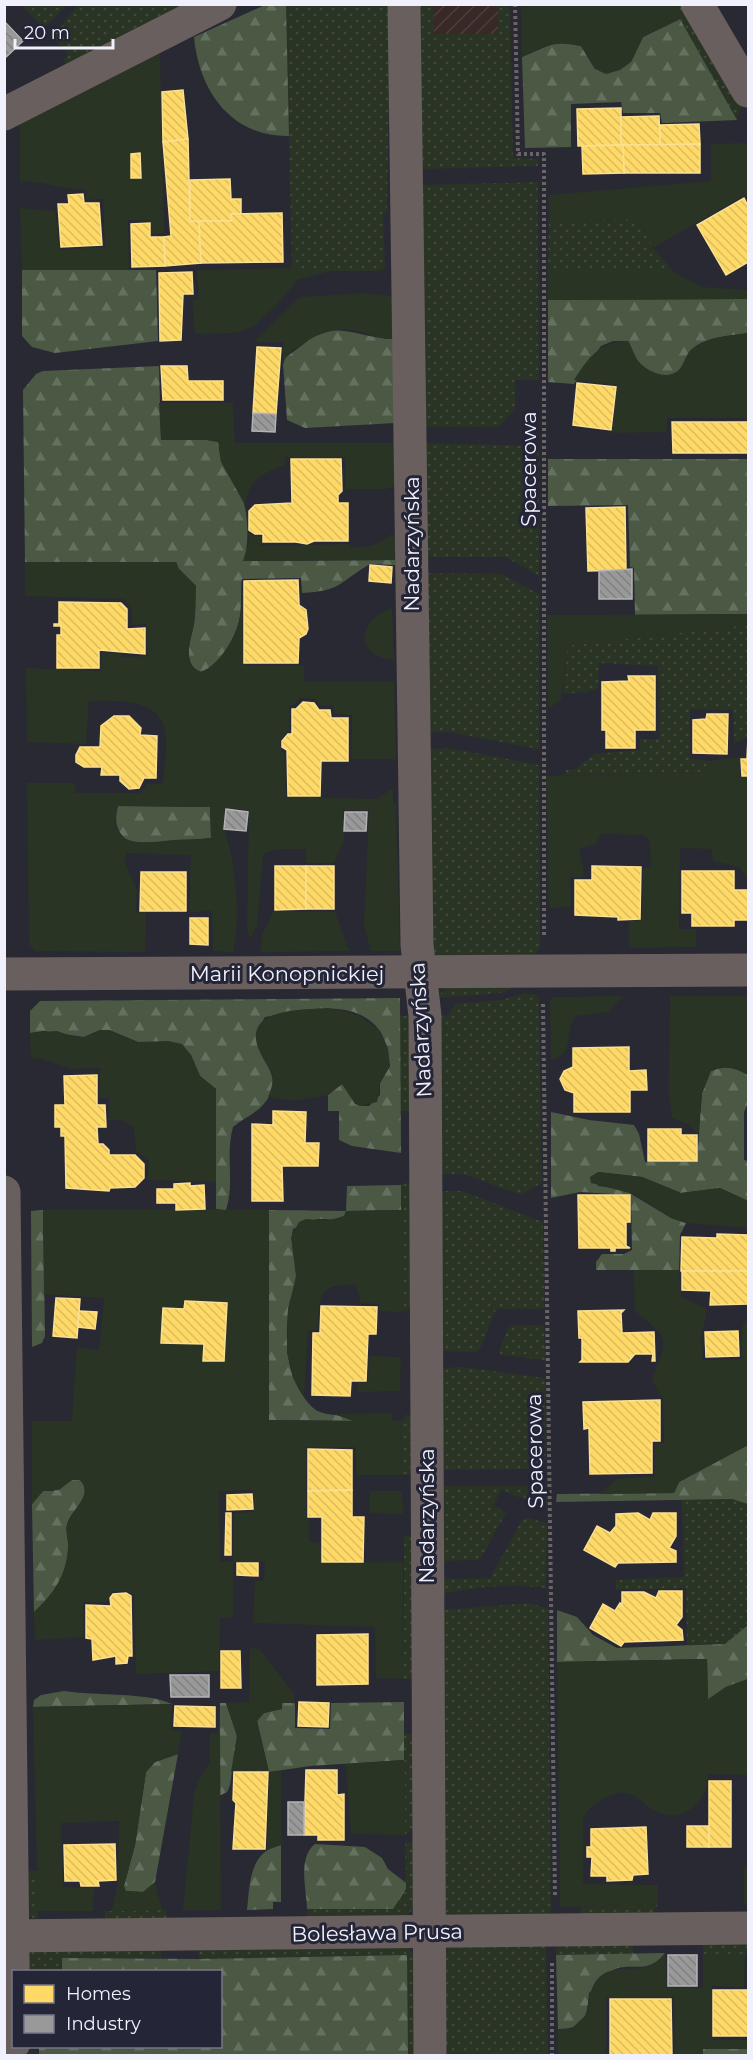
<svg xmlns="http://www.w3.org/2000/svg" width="753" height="2060" viewBox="0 0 753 2060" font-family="Montserrat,sans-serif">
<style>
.industrial{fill:url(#industrial-furrows)}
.grass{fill:url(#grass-dots)}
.forest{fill:url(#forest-firs)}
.garden{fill:#2a3424;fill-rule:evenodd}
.homes{fill:url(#homes-back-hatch);stroke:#fae093;stroke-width:1.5}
.industry{fill:url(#industry-back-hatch);stroke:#b3b3b7;stroke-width:1.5}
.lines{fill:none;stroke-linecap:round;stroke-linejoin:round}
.path{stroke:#696466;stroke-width:4;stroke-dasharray:3 3;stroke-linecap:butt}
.minor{stroke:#695f5e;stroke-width:33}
.labels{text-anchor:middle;stroke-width:6;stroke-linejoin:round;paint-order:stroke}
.street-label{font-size:21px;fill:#f0f1fd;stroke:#242537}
</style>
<defs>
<pattern id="industrial-furrows" width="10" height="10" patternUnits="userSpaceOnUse" patternTransform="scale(1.5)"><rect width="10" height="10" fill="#392926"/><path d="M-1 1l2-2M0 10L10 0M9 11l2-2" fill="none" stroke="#4c3e3c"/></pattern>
<pattern id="grass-dots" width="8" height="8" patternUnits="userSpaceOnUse" patternTransform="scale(1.5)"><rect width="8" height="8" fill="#2a3424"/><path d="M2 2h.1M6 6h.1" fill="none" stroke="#3f483a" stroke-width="1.8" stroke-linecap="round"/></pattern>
<pattern id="forest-firs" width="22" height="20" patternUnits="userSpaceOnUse" patternTransform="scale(1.5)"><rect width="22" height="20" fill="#4b5944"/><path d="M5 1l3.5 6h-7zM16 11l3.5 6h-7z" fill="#657160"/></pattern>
<pattern id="homes-back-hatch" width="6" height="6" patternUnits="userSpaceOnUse" patternTransform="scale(1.5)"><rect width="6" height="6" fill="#ffd966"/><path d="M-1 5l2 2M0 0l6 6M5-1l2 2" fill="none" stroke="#dabc61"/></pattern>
<pattern id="industry-back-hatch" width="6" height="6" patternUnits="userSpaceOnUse" patternTransform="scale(1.5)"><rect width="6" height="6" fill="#999"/><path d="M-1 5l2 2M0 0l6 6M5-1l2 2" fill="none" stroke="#818182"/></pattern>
</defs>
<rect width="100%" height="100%" fill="#282933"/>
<polygon class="industrial" points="433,5 498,5 498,34 434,34"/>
<g class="grass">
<polygon points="21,5 67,5 44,28"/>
<polygon points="79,5 194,5 67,69 64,59 69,54 51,36"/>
<polygon points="286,5 390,5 387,212 383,214 385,268 379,271 292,271"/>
<polygon points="416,5 433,5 434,34 498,34 498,5 510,5 513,158 538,159 538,166 421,169"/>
<polygon points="672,5 683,5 742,104 737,120"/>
<polygon points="538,182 539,380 515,380 515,409 498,427 424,427 421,185"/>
<polygon points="637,219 645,230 653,248 674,272 548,272 549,220"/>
<polygon points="425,443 539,446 539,576 506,557 427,557"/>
<polygon points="426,573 502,574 539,594 539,749 449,732 426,733"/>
<polygon points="748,624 748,737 734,743 733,710 690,709 690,759 707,761 706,772 565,775 566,770 575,769 595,754 640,750 640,739 659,739 658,666 599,663 598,688 587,692 563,694 567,651 571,645"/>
<polygon points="449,748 539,765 540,947 532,960 435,956 432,953 428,749"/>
<polygon points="519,986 500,993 437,998 445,988"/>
<polygon points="521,994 535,994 539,998 542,1183 521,1195 463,1174 441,1174 436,1016 449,1015 455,1004 502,1000"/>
<rect x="400" y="1016" width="12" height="95"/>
<polygon points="406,1183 413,1183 410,1309 401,1312 401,1185"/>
<polygon points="442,1191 462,1191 543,1222 544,1309 496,1309 480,1349 476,1352 442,1351"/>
<polygon points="512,1325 544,1325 545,1360 501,1355 499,1351 508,1328"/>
<polygon points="462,1367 545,1378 546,1464 526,1469 442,1470 442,1368"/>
<polygon points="404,1415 414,1415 413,1474 402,1475 400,1421 404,1420"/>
<polygon points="443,1486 547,1486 547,1505 515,1496 502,1489 493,1505 506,1513 482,1556 478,1560 444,1561"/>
<polygon points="732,1499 748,1504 748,1625 725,1644 687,1646 686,1588 616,1590 616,1580 684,1577 682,1500"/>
<path d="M528,1518L547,1523L546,1588C512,1584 475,1586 442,1594L443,1579L490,1578L522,1520Z"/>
<rect x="404" y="1536" width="10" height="143"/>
<polygon points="530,1603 548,1609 551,1910 546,1917 444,1916 443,1610"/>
<polygon points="404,1734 414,1734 415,1828 405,1835"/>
<polygon points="405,1842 416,1843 415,1905 408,1916 307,1921 307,1909 393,1909 406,1889"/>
<polygon points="26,1871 38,1871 38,1921 28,1915"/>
<polygon points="658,1905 652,1915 581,1917 581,1907"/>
<polygon points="167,1910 166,1921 107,1922 104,1911"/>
<rect x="703" y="1940" width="45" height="14"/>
<polygon points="557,1941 633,1942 633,1954 556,1955"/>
<polygon points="546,1942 548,2055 443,2053 446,1951 449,1948"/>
<polygon points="161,1946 161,1958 62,1958 62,1971 26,1972 26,1956 31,1950"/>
<polygon points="198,1946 408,1948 415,1955 418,2055 408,2055 407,1955 199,1959"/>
</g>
<g class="forest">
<path d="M267,4L286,5L289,136C232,137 199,92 194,37Z"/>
<polygon points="680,19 737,120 662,123 660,113 623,113 621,102 571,104 571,147 525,148 522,57 557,42 581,46 595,69 631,62 643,37"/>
<polygon points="22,270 156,270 158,341 55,353 32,347 22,336"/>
<path d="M748,299V333C729,336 707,336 691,350C686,355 685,364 679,370C668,381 647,373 638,361C634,356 632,347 628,341H613L601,346L574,384L548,382V300Z"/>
<path d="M331,330C354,330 372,339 394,339L395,423L305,428L287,420L283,364L285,358L317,334Z"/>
<path d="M159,366L161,440H207L219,442C218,463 231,476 240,493C249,510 249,544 244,561L395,560V565L370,564C339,582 342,591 302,593L301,578L242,579C240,592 242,604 240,616C237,636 220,665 201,672C181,664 191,640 194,624C196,612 195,598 196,586L179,569L176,562H25L23,390L36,374L43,371Z"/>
<polygon points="548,459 748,459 748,614 635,615 634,568 630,567 628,505 548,506"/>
<path d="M118,806L210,807L211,838L150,843L129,842C116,832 114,821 118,806Z"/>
<path d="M400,998L401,1153L352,1146L339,1140V1111H328V1095L342,1084C354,1094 350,1107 369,1106L380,1095V1083L390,1066C387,1056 386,1039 380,1031C355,996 299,1011 265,1017C238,1059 298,1070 260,1108C252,1115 241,1120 233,1127C225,1155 235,1182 226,1210L216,1209V1089L200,1076L191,1055L152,1042H138L109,1030H100L84,1037L44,1031L30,1033V1011L40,1001Z"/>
<polygon points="723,1067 739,1069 748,1075 748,1103 744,1112 744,1160 748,1161 748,1201 720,1188 681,1193 642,1177 598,1172 598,1186 623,1189 671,1218 686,1223 680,1235 679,1270 596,1270 596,1262 602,1254 624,1254 632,1250 631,1195 580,1192 551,1198 551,1112 589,1120 634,1125 639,1134 645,1162 697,1161 702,1093 711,1071"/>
<path d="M401,1185V1210L347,1211L344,1216C334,1221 328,1219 318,1219C311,1220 301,1226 293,1229C289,1244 297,1263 296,1279C295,1290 289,1300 288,1311C285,1345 286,1380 312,1407C323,1418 341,1412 355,1421L268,1420L269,1210L346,1211L347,1186Z"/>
<polygon points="43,1210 45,1336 42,1343 32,1347 31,1211"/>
<polygon points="748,1445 748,1504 732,1499 556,1502 557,1494 674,1493 679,1482"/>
<path d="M72,1480H80C95,1496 70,1510 67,1525C65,1532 69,1540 68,1548C68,1574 53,1595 34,1612L32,1504L43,1491H53Z"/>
<polygon points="557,1610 577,1617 593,1635 617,1648 725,1644 748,1625 748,1679 726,1687 708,1700 707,1659 557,1662"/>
<path d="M64,1691C95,1696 147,1692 172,1704L33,1707L34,1700L41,1695Z"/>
<polygon points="404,1702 404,1760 310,1766 269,1772 257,1721 264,1713 281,1709 282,1703 295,1703 295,1728 330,1729 331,1703"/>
<polygon points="220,1703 226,1703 237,1736 230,1785 227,1792 219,1796"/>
<polygon points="178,1754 155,1882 143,1892 125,1891 124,1886 135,1845 146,1772 155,1762"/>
<path d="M315,1844L365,1847L382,1858L388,1869L406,1883V1889L393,1909H307C307,1890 297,1858 315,1844Z"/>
<path d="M281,1845V1902H273V1909L247,1910C250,1884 249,1851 281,1845Z"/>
<path d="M665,1953C648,1976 632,1961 613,1970C604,1975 596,1987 589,1993C587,2017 585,2029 558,2029L556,1955Z"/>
<polygon points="407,1955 408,2055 39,2055 39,2047 220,2046 220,1972 62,1971 62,1958 199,1959"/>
<rect x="703" y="2049" width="45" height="6"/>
</g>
<g class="garden">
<path d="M521,5H672L680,19L643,37L631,62L620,70L606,74L595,69L581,46C554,40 545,46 522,57Z"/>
<path d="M160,53L164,233L152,234L151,221L128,220L129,270H22L20,208L55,211L60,250L105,247L103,199L86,200L85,190C62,189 42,181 20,181V123Z"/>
<polygon points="748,143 748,200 745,195 653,248 645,230 637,219 549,220 549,195 711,181 711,144"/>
<polygon points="292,268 293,271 330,271 298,280 276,306 253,327 236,333 195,334 192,300 199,299 197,270"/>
<polygon points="548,272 674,272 702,287 748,290 748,299 548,300"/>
<path d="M364,293L393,296L394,339C382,339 376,337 366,333C343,326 321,331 302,344C293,350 286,354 283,364V342H253L300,297Z"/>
<path d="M748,333V418H667V432L612,433L617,385L574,380C589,357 599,342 628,341C632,347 634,356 638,361C647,372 668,381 679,370C685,364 685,355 691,350C707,336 729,336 748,333Z"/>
<path d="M159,403H233L235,443H395L396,486L386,489H346L345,457H285V465C264,472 247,482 245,505L221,462L218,442L207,440H161Z"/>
<path d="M248,534L261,537V546L349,544V547C368,548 377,546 391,534L395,536V560L243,561L249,542Z"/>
<path d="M25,562H176L179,569L196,586C195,598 196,612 194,624C191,640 181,664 201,672C220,665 237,636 240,616C242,604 240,592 242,579L243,665L304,666V682H394L396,759H351L352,715L335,714L333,705L321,706L315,699L300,698L294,705H289V731L280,740L281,750L284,752L286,797L377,799L393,788V804H396L400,951H371L364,925L369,810H343L344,841L334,863H306V849H277L263,854L257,927L250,939L247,929L249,810L225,808C222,832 228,837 232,858C237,890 240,920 233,952L213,951L212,911L189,912L191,855L126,853L125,863L137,890L136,912L146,913L145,952L36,951L29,944L27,783H75V793H140L147,784L163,783C164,766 168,746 165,731C159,697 114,701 89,701L86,744L27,742L26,668L101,671L102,653L122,654V657L148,656L146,624L132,625V609L124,599L25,596ZM118,806L210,807L211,838C198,840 186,839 173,840C146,843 105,850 118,806Z"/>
<path d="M392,608L394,660C353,656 358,620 392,608Z"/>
<polygon points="748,614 748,624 733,627 571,645 567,651 561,700 551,707 548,706 547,615"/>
<path d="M740,757V777H748V880L740,867L713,861L712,849L680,848L679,929H696V947L629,948V921L642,920L643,868L651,867L650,840L643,835L601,834L596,844L580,848C579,860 585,866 583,877H570L571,907L549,908L546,776L706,772L707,761Z"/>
<polygon points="274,911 335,912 349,951 261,952 262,935"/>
<path d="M623,996L609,1012L576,1016C562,1033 577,1053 551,1060L550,1000L553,997Z"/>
<path d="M670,996H748V1075C734,1068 727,1065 711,1071L702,1093L698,1134L689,1125L672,1118L669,1096Z"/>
<path d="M328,1008L358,1015L380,1031L388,1048L390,1066L380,1083L377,1102L360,1106L355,1104L342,1084L328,1095L293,1101L268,1097C279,1072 268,1071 259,1050C241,1007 304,1010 328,1008Z"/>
<polygon points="100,1030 109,1030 138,1042 168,1041 182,1044 191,1055 200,1076 216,1089 216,1182 147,1180 149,1161 136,1151 134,1128 122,1120 109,1120 109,1098 99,1098 100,1068 72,1069 39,1058 31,1059 30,1033 57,1031 74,1037 84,1037"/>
<polygon points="598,1172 642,1177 681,1193 720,1188 748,1201 748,1228 686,1223 671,1218 637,1195 591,1183 590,1177"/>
<path d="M43,1210H269V1420L353,1421L334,1414L392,1413V1420L400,1421L402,1475H356V1447H306V1518L309,1519V1542L320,1543L322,1563L403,1562L404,1679L376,1678L375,1627L253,1623L255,1580L264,1581L265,1562H233V1618H220L219,1671L136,1674L134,1595L127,1591H112L106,1602H83V1637L35,1640L34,1612C53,1595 67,1574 68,1548C69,1540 65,1532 67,1525C70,1510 95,1496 80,1480H72L59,1490L43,1491L32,1504V1421H72L77,1347L99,1350L104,1298L44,1294ZM253,1490L254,1512L234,1513L233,1561L220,1562L219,1491Z"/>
<path d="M401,1210V1312L379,1311V1304L361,1303L356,1285C316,1283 320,1297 318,1330L308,1331L304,1396L293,1378L287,1353L288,1310L296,1276L291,1237L299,1222L306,1219L327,1221L344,1216L346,1211Z"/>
<path d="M634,1270H679L681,1296L705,1308L706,1315L701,1337L703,1360L742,1359V1328L748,1316V1445L679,1482L674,1493L600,1494L617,1479L655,1476V1444L664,1443L663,1398L652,1381C667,1335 673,1343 635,1311Z"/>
<polygon points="369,1356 401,1357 400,1391 358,1392 357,1383 368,1382"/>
<polygon points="370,1491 402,1491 403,1514 370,1513"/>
<polygon points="250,1648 260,1649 294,1694 295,1703 282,1703 282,1709 264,1713 257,1721 269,1772 281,1771 281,1845 267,1850 269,1772 231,1772 237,1736 226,1703 249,1702"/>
<path d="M707,1659L708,1699L726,1687L748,1679V1775L708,1774C708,1796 692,1818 667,1815C639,1810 638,1780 603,1799C594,1804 588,1809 583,1818V1884L658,1885V1905L560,1907L557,1662Z"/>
<polygon points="172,1704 171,1730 182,1731 178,1754 155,1762 146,1772 135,1845 124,1886 126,1891 143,1892 155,1882 162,1910 112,1911 118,1882 119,1821 61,1823 63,1887 94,1888 93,1911 38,1911 33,1707"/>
<polygon points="220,1732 221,1910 183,1910 194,1794 199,1778 210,1763 210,1733"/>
<polygon points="404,1760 405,1835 351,1834 346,1764"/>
<rect x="744" y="1867" width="4" height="37"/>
<path d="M665,1953L667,1988H703V1954H745L744,1987L712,1986V2040H748V2049H703V2055H675L674,1997L606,1998V2055H558V2029H571L587,2014C593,1941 638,1989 665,1953Z"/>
</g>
<g class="homes">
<polygon points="183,90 188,139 163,142 162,92"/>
<polygon points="621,108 621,145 578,146 577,109"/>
<polygon points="659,116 660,145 621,145 621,117"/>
<polygon points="699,124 700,144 660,145 660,125"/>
<polygon points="188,139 190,221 199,221 201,263 165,266 164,237 171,236 163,142"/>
<polygon points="700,144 700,173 624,173 623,145"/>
<polygon points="623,145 624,173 583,174 582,146"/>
<polygon points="140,153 141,178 131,178 131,154"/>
<polygon points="230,179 231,199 241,199 241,214 231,214 231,221 190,221 190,180"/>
<polygon points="83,194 84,203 99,203 102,245 61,247 58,204 69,204 68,195"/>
<polygon points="744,198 748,206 748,262 726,275 697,225"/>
<polygon points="282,213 283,262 201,263 199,221 231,221 231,214"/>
<polygon points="150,223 150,237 164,237 165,266 132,267 131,224"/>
<polygon points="192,272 193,294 183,294 181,340 160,341 159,273"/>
<polygon points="257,347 281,348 276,414 253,413"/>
<polygon points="161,366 187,366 188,381 223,381 223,400 163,400"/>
<polygon points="577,383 616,387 611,430 573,425"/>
<polygon points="672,422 748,422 748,453 673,453"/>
<polygon points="291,459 341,459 342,491 338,495 338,503 348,503 348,541 314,541 307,544 296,542 263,542 263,534 255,534 249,530 249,511 255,505 292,503"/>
<polygon points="625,507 626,570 588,571 586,508"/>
<polygon points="370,565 392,567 391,583 369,581"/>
<polygon points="298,580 299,605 306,610 308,629 306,634 299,638 298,663 244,663 244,581"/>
<polygon points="59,602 121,603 127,609 127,629 145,628 145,654 99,650 99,668 57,668 57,635 61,635 61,626 54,626 54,624 59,624"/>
<polygon points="628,676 655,676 655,730 635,730 635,748 606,748 606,730 602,730 602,682 629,681"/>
<polygon points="303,702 314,703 319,710 330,710 331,718 348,718 348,761 321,761 320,796 288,796 287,750 282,747 282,741 288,734 292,734 292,709 296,709"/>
<polygon points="707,714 728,714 727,754 693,753 693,720 706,719"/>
<polygon points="114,716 129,716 141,728 140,735 157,736 156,778 144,778 139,788 129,789 120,781 120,775 101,775 102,767 84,767 76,762 76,755 80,747 100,747 101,726"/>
<polygon points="748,738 748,776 742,776 741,759 747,759"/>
<polygon points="275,866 306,866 306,909 275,910"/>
<rect x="306" y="866" width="28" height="43"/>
<polygon points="592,866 641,867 640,919 618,920 618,917 575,915 575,880 592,880"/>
<polygon points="682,871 734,871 734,890 748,890 748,920 734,920 734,926 692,926 692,913 682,913"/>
<polygon points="141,872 186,872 186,911 140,911"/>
<polygon points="190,918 208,918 208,945 190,944"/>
<polygon points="629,1047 629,1071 646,1070 647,1090 630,1090 630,1112 574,1112 574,1093 565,1090 560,1079 564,1071 573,1067 573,1048"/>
<polygon points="97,1075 97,1105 105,1105 106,1127 97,1127 98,1144 103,1144 109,1150 109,1155 135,1155 144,1164 144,1178 135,1187 110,1188 109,1191 66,1188 65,1136 61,1136 61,1127 55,1127 55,1105 65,1105 64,1076"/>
<polygon points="273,1111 306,1112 305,1143 319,1143 318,1166 282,1166 283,1201 252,1201 252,1124 273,1125"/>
<polygon points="648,1129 681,1129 681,1135 697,1135 697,1161 648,1161"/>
<polygon points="190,1183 190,1186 204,1185 205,1209 176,1210 176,1203 157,1203 157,1189 174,1189 174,1184"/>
<polygon points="578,1195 630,1195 630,1222 626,1222 626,1246 630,1248 615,1248 615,1251 611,1251 611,1248 579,1248"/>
<polygon points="717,1234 748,1235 748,1271 681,1271 682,1237 717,1238"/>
<polygon points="682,1271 748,1271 748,1304 710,1305 711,1291 682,1290"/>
<polygon points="56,1298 80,1299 77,1338 53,1336"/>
<polygon points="185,1301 227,1303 224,1361 203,1361 204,1344 161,1343 163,1308 184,1309"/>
<polygon points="321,1306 377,1307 376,1334 368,1334 366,1381 351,1381 350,1396 312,1395 313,1333 320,1333"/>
<polygon points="624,1310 621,1313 622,1333 654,1332 655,1361 652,1361 653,1354 635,1354 628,1362 580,1362 582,1360 582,1338 579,1338 578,1311"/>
<polygon points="79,1311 97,1312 95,1329 78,1327"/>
<polygon points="738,1331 739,1356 706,1357 705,1332"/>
<polygon points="660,1400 660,1441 652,1441 652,1473 590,1474 589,1428 584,1429 583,1402"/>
<polygon points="308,1449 352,1450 352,1490 308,1491"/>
<polygon points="352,1490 352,1517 364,1517 363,1562 322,1562 322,1517 308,1517 308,1491"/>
<polygon points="252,1494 253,1509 227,1510 227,1495"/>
<polygon points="226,1513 231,1513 231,1555 225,1555"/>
<polygon points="638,1513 650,1520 653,1513 676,1513 676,1536 669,1548 676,1551 676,1562 618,1563 615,1567 584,1550 597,1526 610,1533 616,1526 616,1514"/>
<polygon points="237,1563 258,1563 258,1576 237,1575"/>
<polygon points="659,1591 682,1591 682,1617 676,1625 682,1630 683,1640 624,1642 621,1646 590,1628 603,1604 615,1611 620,1603 622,1605 622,1592 644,1592 656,1598"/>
<polygon points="126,1593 131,1596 132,1656 128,1656 127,1663 116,1664 116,1656 93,1660 92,1639 86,1638 86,1605 111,1606 110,1598 113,1594"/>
<polygon points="368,1634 368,1684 317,1685 317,1635"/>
<polygon points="221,1651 240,1651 241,1688 221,1688"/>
<polygon points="299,1702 329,1703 328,1727 298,1726"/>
<polygon points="175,1706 215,1707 215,1727 174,1726"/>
<polygon points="306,1770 337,1770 337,1795 344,1794 344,1840 318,1840 318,1835 304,1835"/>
<polygon points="234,1772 268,1772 265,1849 233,1849 236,1803 233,1800"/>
<rect x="709" y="1781" width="22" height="66"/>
<rect x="687" y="1826" width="22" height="21"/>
<polygon points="646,1827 648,1874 633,1875 632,1880 607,1881 607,1876 591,1876 592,1857 587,1857 587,1847 591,1847 591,1829"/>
<polygon points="115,1844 116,1880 98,1881 99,1886 81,1886 80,1881 65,1881 64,1845"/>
<rect x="713" y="1990" width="35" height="46"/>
<polygon points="610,1999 671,1999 672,2056 610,2056"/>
</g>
<g class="industry">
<polygon points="4,21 23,41 4,59"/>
<polygon points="253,413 276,414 275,432 252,431"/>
<polygon points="632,569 632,599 599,599 599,571"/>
<polygon points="226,809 248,812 246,831 224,829"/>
<polygon points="345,812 367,812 366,831 344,831"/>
<polygon points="170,1675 209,1675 209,1697 171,1697"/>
<rect x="288" y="1802" width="16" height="33"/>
<rect x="668" y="1955" width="29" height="31"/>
</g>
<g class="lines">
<g class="path">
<polyline points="515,4 518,154 544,154 544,938"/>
<polyline points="543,1004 555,1897"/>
<polyline points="552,1963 552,2056"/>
</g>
<g class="minor">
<polyline points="404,4 417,945 425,1016 430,2056"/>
<polyline points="697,4 748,91"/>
<polyline points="4,114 220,4"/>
<polyline points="4,974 748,970"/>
<polyline points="4,1192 14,2043"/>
<polyline points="4,1936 748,1928"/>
</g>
</g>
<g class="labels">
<g class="street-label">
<text transform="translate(529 469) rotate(-90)" y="7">Spacerowa</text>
<text transform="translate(412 544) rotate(-90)" y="7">Nadarzyńska</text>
<text x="287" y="981">Marii Konopnickiej</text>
<text transform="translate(421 1030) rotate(-93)" y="7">Nadarzyńska</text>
<text transform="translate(535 1451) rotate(-91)" y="7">Spacerowa</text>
<text transform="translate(427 1516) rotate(-90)" y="7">Nadarzyńska</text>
<text transform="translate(377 1933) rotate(-1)" y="7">Bolesława Prusa</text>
</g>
</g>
<rect width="753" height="2060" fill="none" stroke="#f0f1fd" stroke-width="12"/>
<rect x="12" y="1970" width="210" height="78" fill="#242537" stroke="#767786" stroke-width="1.5"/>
<rect x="24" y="1985" width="30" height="18" fill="#ffd966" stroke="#767786" stroke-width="1.5"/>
<text x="66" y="2000" font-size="18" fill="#f0f1fd">Homes</text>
<rect x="24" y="2015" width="30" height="18" fill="#999999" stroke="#767786" stroke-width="1.5"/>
<text x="66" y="2030" font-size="18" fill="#f0f1fd">Industry</text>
<path d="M15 39v9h98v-9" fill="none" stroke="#f0f1fd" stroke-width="3"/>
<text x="24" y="39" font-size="18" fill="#f0f1fd" stroke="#242537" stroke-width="4.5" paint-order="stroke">20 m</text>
</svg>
